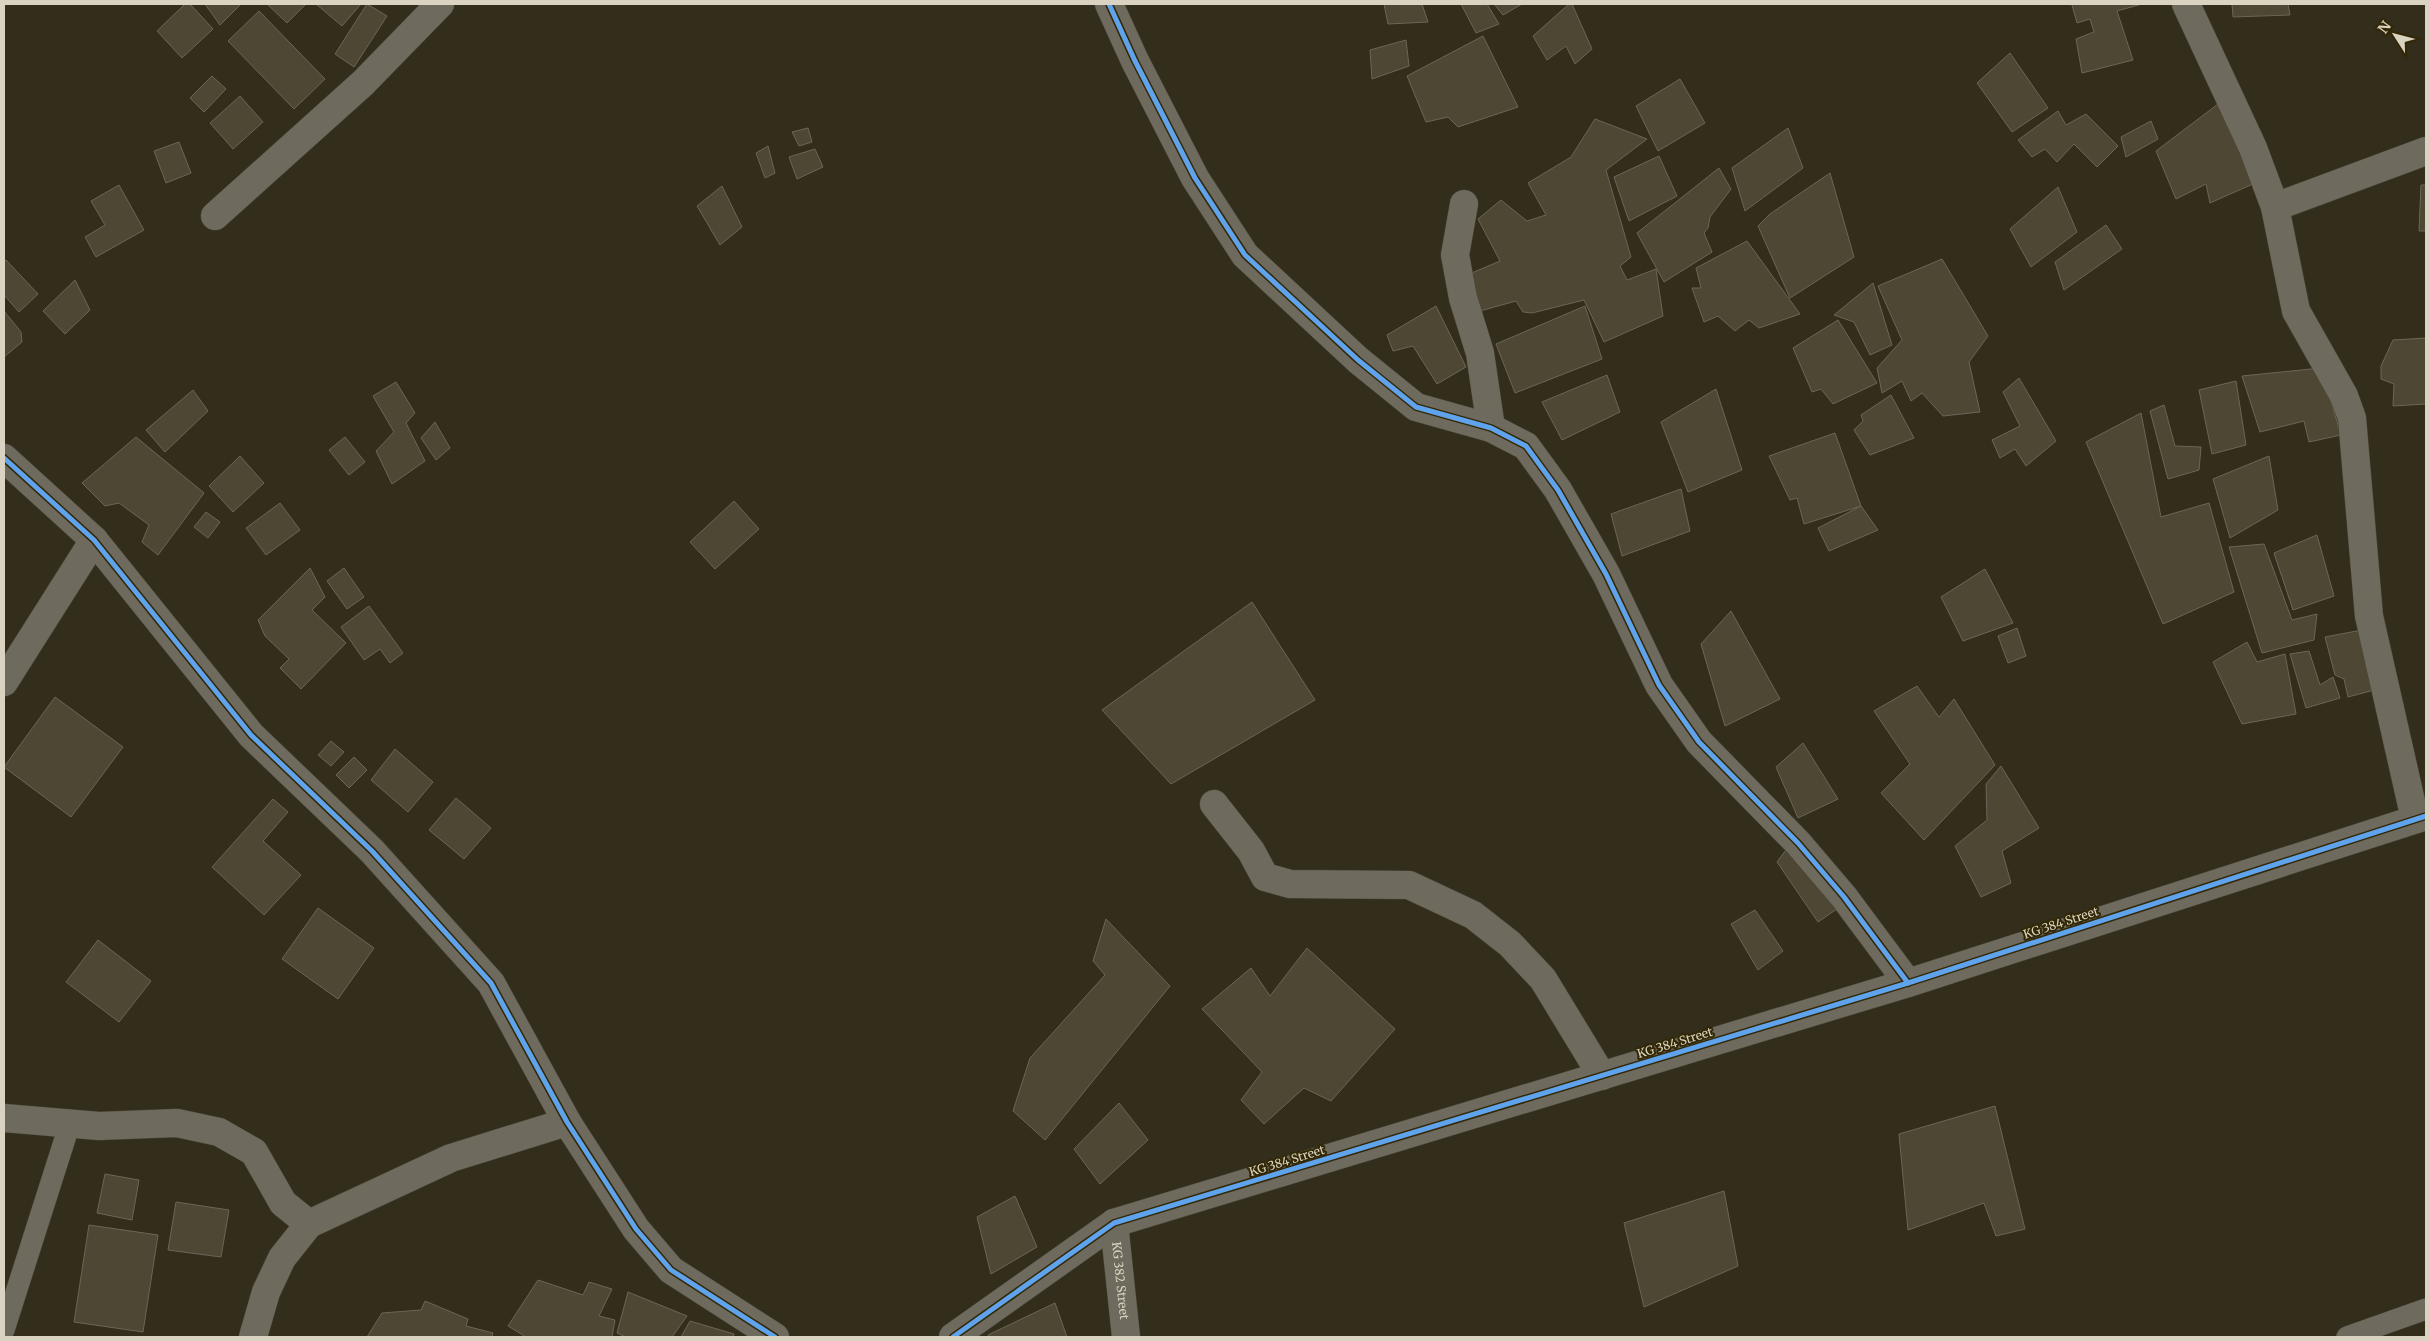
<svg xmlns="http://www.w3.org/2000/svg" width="2430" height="1341" viewBox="0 0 2430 1341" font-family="Merriweather,serif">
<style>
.building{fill:#4d4733;stroke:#6b6657}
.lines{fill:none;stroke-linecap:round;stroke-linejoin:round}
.lane-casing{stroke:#4c4739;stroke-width:22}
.street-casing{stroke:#4c4739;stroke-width:29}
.lane{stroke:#6e6a5d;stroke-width:21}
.street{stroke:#6e6a5d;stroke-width:28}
.cycleway-casing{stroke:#332806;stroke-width:8}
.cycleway{stroke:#60a3ed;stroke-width:5}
.labels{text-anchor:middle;stroke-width:4;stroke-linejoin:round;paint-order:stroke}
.street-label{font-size:12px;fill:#dad3c1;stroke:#332806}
</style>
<rect width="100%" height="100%" fill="#332d1b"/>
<g class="building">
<polygon points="185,4 190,4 213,29 182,58 157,31"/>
<polygon points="205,4 241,4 220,25"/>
<polygon points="267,4 306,4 287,23"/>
<polygon points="316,4 361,4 342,26"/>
<polygon points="367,4 387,16 354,67 335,54"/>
<polygon points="1384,4 1422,4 1428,22 1388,24"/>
<polygon points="1461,4 1487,4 1499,24 1476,33"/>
<polygon points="1494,4 1522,4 1503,15"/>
<polygon points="1569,4 1572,4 1592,49 1575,64 1566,46 1547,60 1533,36"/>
<polygon points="2075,4 2142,4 2117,11 2133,60 2082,73 2076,39 2094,32 2090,19 2077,23 2072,5"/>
<polygon points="2232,4 2288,4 2290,15 2233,17"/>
<polygon points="259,11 325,79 294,109 228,41"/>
<polygon points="1483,36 1518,107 1458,127 1448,117 1426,122 1407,76"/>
<polygon points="1406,40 1409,66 1372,79 1370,50"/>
<polygon points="2010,53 2048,108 2012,132 1977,83"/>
<polygon points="212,76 226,89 204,112 190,98"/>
<polygon points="1680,79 1705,123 1658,151 1636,106"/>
<polygon points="240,96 263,122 233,149 210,123"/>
<polygon points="2222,101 2255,183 2210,203 2206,184 2176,199 2156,151"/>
<polygon points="2058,111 2066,125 2086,114 2118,146 2097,167 2074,144 2057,162 2045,149 2032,157 2018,140"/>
<polygon points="1595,119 1647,139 1606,170 1631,257 1620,266 1627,280 1656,269 1663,316 1604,342 1584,300 1532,313 1523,312 1516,301 1480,311 1467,275 1500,261 1478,219 1501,200 1527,221 1546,215 1528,183 1571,157"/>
<polygon points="2151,121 2158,139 2126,157 2121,137"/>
<polygon points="808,128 812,142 799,146 792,132"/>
<polygon points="1788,128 1803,168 1745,211 1732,168"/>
<polygon points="179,142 191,173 166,183 154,151"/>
<polygon points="768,146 775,173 765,178 756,153"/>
<polygon points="815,149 823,167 797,179 789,157"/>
<polygon points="1659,156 1677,196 1629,221 1614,177"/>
<polygon points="1719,168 1731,189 1710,217 1708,228 1704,233 1712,252 1664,282 1637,233"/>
<polygon points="1830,173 1854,257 1790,298 1758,226 1770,214"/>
<polygon points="119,185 144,230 96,257 85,237 105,225 91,201"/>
<polygon points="2421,185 2426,185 2426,231 2419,231"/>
<polygon points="722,186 742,227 720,245 697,206"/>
<polygon points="2058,187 2077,232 2031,267 2010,229"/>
<polygon points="2106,225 2122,249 2064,290 2055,262"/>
<polygon points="1747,241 1800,314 1759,328 1749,320 1735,331 1718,316 1704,322 1692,288 1701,288 1696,268"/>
<polygon points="1942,259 1988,336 1969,362 1980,412 1943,416 1922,393 1911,401 1902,381 1882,393 1877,368 1902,340 1878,286"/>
<polygon points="6,260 38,294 19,312 4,295 4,262"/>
<polygon points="75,280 90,310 65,334 43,311"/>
<polygon points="1873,283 1892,345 1870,355 1854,322 1834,315"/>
<polygon points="1436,306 1466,367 1437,384 1413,346 1393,351 1387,335"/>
<polygon points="1585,306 1602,359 1515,393 1496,344"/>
<polygon points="4,311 21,332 22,342 4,357"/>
<polygon points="1838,320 1877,383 1833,404 1821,389 1812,392 1793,348"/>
<polygon points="2426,338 2426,404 2393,406 2394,384 2381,379 2381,366 2393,340"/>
<polygon points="2321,368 2341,435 2309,442 2304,421 2260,432 2242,376"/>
<polygon points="1607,375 1620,412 1562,440 1542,402"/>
<polygon points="2019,378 2056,441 2026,466 2015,449 2000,458 1992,440 2020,426 2003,392"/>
<polygon points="2236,381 2246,445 2212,454 2199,390"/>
<polygon points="396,382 415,413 406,423 425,461 392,484 376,451 394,432 373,396"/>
<polygon points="1716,389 1742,470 1688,492 1661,422"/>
<polygon points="193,390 208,411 165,452 146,430"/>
<polygon points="1891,395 1914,438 1870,455 1854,430 1863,421 1861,415"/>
<polygon points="2164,405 2175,446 2201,447 2199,470 2168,479 2150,411"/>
<polygon points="2141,413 2161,517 2209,503 2234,592 2163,624 2086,442"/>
<polygon points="435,422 450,448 436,460 421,438"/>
<polygon points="1835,433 1861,506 1804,524 1797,498 1790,500 1769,456"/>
<polygon points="136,437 204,493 158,555 142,542 149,525 119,503 105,506 82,483"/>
<polygon points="345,437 365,462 349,475 329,450"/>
<polygon points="240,456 264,483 233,512 209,486"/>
<polygon points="2269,456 2278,510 2230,538 2213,479"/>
<polygon points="1681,489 1690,531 1622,556 1611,514"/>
<polygon points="734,501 759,529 715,569 690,542"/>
<polygon points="280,503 300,530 266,555 246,528"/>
<polygon points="1861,506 1878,530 1829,551 1818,528"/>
<polygon points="206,512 220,522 208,538 194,527"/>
<polygon points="2317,535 2334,596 2293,610 2274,553"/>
<polygon points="2264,544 2292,620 2317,614 2314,640 2262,653 2229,547"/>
<polygon points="310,568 325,597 312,610 346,643 301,689 280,668 289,659 265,636 258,620"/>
<polygon points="344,568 364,597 347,609 327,581"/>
<polygon points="1985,569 2013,623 1963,641 1941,597"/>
<polygon points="1252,602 1315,700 1171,784 1102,710"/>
<polygon points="369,606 403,653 390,663 380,649 364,660 341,627"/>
<polygon points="1731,611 1780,699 1725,726 1701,644"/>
<polygon points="2017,628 2026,656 2008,663 1998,636"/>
<polygon points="2362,630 2378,689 2348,697 2344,679 2335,675 2325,637"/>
<polygon points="2247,642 2257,662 2285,654 2296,714 2242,724 2213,662"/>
<polygon points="2309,651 2320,685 2333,677 2340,698 2306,708 2290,654"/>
<polygon points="1917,686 1939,717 1954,699 1995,765 1924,840 1881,793 1910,764 1874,711"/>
<polygon points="55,697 123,747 71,817 4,767"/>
<polygon points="331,741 344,752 331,766 318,755"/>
<polygon points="1803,743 1838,799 1798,818 1776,767"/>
<polygon points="395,749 433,782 408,812 371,780"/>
<polygon points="354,757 367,770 349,788 336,775"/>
<polygon points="2001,766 2039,828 2002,851 2011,883 1981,897 1955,846 1987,820 1986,784"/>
<polygon points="456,798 491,828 464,859 429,830"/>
<polygon points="273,799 288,812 263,841 301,875 264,915 212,867"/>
<polygon points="1791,843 1844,904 1818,922 1777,862"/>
<polygon points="318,908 374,948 338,999 282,959"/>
<polygon points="1755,910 1783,951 1758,970 1731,924"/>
<polygon points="1106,919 1170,986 1045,1140 1013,1111 1030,1058 1105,975 1093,961"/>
<polygon points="98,940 151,981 119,1022 66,982"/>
<polygon points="1307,948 1395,1029 1331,1101 1304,1088 1264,1124 1241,1100 1262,1072 1202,1009 1251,968 1270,996"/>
<polygon points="1119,1103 1148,1140 1100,1184 1074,1149"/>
<polygon points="1995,1106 2025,1229 1996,1236 1984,1203 1908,1230 1899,1134"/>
<polygon points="105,1174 139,1180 132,1220 97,1213"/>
<polygon points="1724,1191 1738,1266 1644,1307 1624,1223"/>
<polygon points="1015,1196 1037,1247 991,1274 977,1217"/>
<polygon points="176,1202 229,1210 221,1257 168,1250"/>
<polygon points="89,1225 158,1235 143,1332 74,1322"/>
<polygon points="538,1280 583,1295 589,1282 612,1289 599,1316 615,1320 612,1337 526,1337 508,1326"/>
<polygon points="628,1292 687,1316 672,1337 626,1337 617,1333"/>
<polygon points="425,1301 468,1319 466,1326 493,1333 492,1337 367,1337 382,1313 421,1310"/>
<polygon points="1055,1303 1067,1337 989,1337 988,1335"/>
<polygon points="690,1321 734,1334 733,1337 681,1337"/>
</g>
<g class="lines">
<g class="lane-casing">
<g id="lane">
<polyline points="4,1330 70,1123"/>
<polyline points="2347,1337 2426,1309"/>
</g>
</g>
<g class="street-casing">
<g id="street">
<polyline points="1109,4 1135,61 1195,178 1245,255 1358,360 1416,407 1491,428 1526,446 1558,490 1606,574 1659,685 1699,742 1798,843 1844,897 1908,983"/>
<polyline points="2186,4 2253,148 2275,207 2296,311 2344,396 2352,418 2369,616 2415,819"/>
<polyline points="1464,204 1455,255 1463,298 1480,353 1491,428"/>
<polyline points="2275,207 2426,151"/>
<polyline points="215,216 363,83 440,4"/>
<polyline points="4,458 94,540 251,735 372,851 491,983 567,1122 636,1229 671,1270 775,1337"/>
<polyline points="4,682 94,540"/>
<polyline points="1214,804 1251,851 1265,877 1290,884 1409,885 1473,915 1510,944 1543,979 1602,1076"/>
<polyline points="4,1118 99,1126 177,1123 219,1132 254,1152 283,1203 309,1224 451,1158 567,1122"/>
<path id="s1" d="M1114,1223L1126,1337"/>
<polyline points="253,1337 266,1292 282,1258 309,1224"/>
<polyline points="953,1337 1114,1223 1908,983 2426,816"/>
</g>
</g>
<use href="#lane" class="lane"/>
<use href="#street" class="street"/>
<g class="cycleway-casing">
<g id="cycleway">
<polyline points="1109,4 1135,61 1195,178 1245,255 1358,360 1416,407 1491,428 1526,446 1558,490 1606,574 1659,685 1699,742 1798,843 1844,897 1908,983"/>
<polyline points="4,458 94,540 251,735 372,851 491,983 567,1122 636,1229 671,1270 775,1337"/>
<polyline points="953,1337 1114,1223 1908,983 2426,816"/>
</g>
</g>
<use href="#cycleway" class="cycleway"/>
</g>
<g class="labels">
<g class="street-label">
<text transform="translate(2061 923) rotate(-18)" y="4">KG 384 Street</text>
<text transform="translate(1675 1043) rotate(-17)" y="4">KG 384 Street</text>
<text transform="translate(1287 1161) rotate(-17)" y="4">KG 384 Street</text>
<text dy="4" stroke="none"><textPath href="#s1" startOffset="58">KG 382 Street</textPath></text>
</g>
</g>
<rect width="2430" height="1341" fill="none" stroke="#dad3c1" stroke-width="10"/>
<g transform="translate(2395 35) rotate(306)" stroke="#332806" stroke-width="4" paint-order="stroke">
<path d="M0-4L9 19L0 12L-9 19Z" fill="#dad3c1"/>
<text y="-8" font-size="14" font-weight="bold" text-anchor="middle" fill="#dad3c1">N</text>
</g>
</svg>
